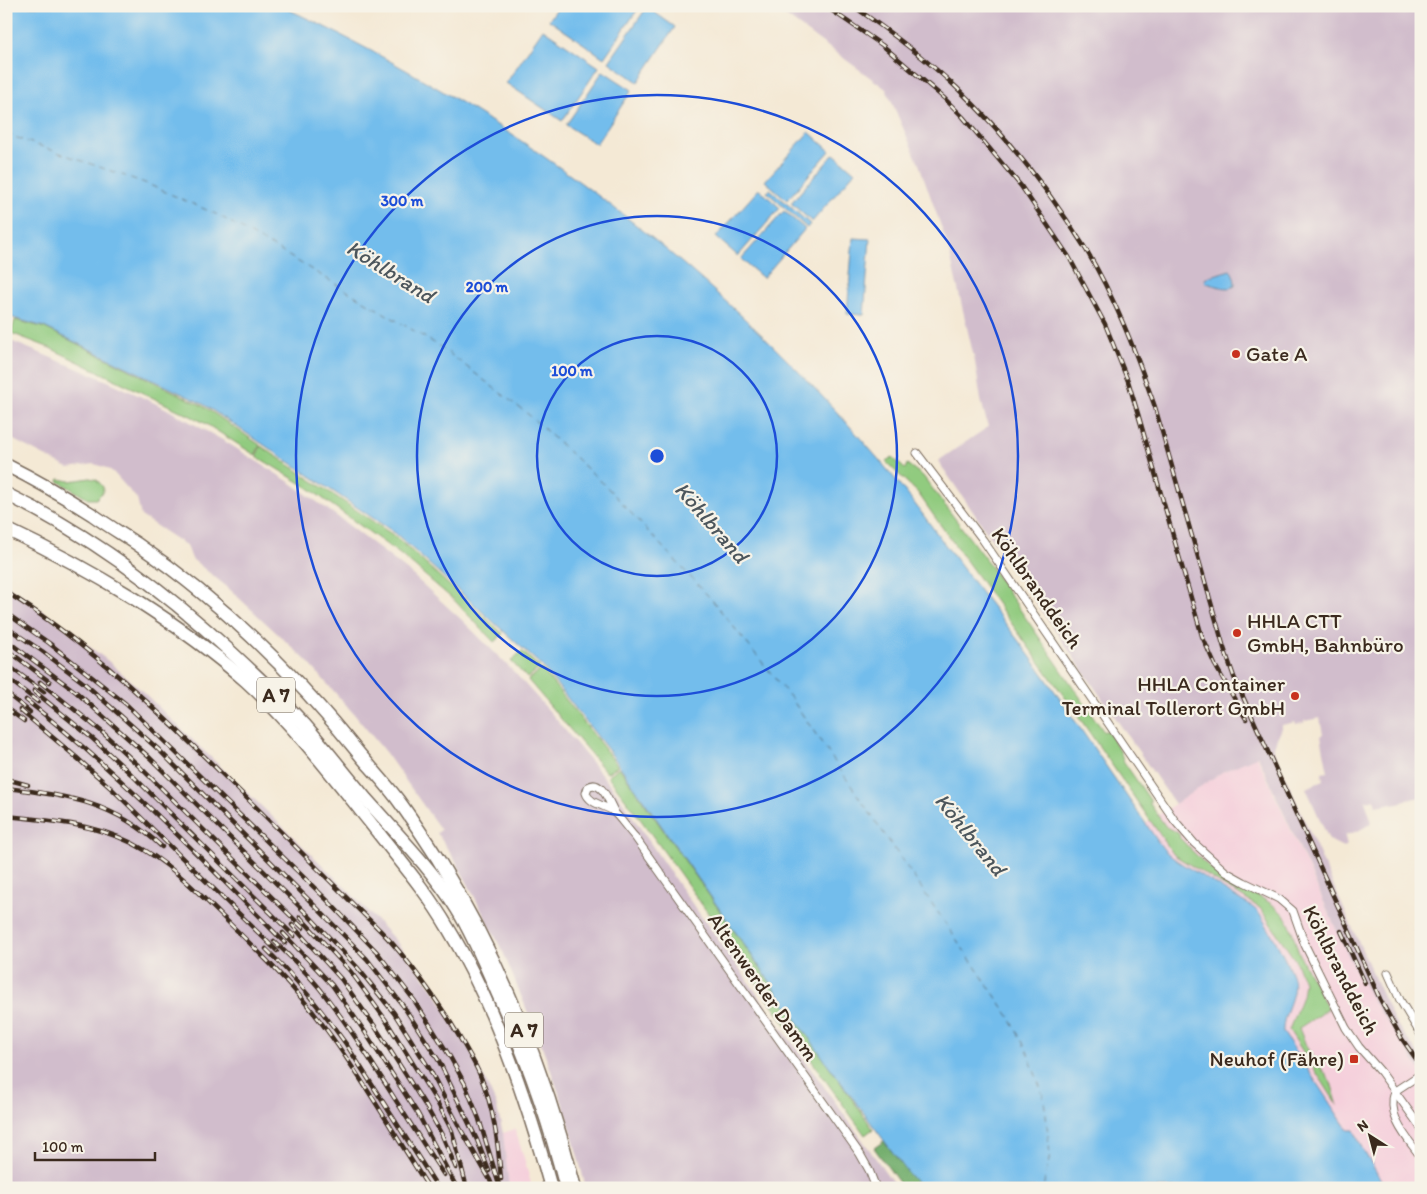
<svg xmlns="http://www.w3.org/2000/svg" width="1427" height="1194" viewBox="0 0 1427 1194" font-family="Itim,sans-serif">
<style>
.built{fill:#f5cfdb}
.industrial{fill:#d1bdcc}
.green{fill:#91cb7f;stroke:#667a4e}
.forest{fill:#74af6e;stroke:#586c46}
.water{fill:#73bdec;stroke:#577485}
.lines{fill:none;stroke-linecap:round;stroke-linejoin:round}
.ferry{stroke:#4c565c;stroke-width:1;stroke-dasharray:6 5;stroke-linecap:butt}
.minor-casing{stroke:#7c6d5e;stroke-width:9}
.motorway-casing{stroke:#7c6d5e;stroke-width:15}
.minor{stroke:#fff;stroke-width:7}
.motorway{stroke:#fff;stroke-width:12}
.rail-casing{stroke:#3b2a1e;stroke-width:4.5}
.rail{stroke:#f7f3e8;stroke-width:2.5;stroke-dasharray:8;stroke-linecap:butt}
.ring{fill:none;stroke:#1d4ed8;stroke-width:2.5}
.poi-dot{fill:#c8321e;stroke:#f7f3e8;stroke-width:2}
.labels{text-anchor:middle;stroke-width:4.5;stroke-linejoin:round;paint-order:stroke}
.shield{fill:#f7f3e8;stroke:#73665b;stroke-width:1}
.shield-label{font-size:20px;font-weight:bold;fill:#3b2a1e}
.poi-label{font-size:21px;fill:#3b2a1e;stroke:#f7f3e8;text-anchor:start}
.street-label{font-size:21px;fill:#3b2a1e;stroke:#f7f3e8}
.water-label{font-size:22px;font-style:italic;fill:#4c565c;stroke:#f7f3e8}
.centre{fill:#1d4ed8;stroke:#f7f3e8;stroke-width:2.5}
.ring-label{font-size:15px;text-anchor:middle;font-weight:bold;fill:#1d4ed8;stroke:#f7f3e8;stroke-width:4.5;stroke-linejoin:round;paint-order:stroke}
</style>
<rect width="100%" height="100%" fill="#f7f3e8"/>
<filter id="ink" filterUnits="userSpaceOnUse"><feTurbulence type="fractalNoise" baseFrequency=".02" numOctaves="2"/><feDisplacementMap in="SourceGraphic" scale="10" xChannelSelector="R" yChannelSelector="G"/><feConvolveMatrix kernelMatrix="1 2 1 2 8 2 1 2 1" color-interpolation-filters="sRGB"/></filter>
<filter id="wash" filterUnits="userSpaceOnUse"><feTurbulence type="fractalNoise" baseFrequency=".0096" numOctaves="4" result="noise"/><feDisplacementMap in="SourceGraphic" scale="20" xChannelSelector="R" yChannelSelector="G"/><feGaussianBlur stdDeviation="1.12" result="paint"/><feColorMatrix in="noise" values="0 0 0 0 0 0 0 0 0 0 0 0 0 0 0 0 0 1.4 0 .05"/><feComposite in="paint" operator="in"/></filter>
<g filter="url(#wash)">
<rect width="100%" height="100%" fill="#f4e9d5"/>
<g class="built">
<polygon points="1257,756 1355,971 1374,1003 1421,1071 1421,1188 1386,1188 1362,1148 1354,1130 1348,1131 1343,1123 1283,1032 1282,1026 1292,974 1259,912 1166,853 1145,824 1222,772"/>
<polygon points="515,1129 525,1161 532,1188 509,1188 503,1133"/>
</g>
<g class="industrial">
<polygon points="772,6 1421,6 1421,797 1402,801 1402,803 1393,805 1392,803 1376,806 1375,799 1365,801 1371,819 1370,824 1358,831 1346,835 1345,837 1347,845 1344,847 1341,846 1329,840 1306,788 1323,781 1322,773 1328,772 1321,736 1323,735 1320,718 1304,721 1304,723 1296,724 1295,722 1282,725 1273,749 1383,997 1395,1022 1421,1058 1421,1071 1374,1003 1355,971 1258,756 1222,772 1175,804 938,461 988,427 981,400 975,362 948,246 919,164 886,89"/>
<polygon points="6,339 110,382 165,408 226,442 291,483 338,517 408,571 463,621 514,672 550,712 616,792 678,884 897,1188 586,1188 568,1119 545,1054 503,952 457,863 437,833 441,830 433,819 386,753 354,714 307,661 226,586 192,559 187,546 141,516 137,499 113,472 104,467 94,464 69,468 64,466 6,436"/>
<polygon points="6,586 25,598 107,660 141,690 344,886 395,940 433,989 467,1043 482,1073 496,1104 503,1133 509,1188 6,1188"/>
</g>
<g class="green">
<polygon points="15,320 45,328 203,406 260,445 255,455 203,422 50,348 11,333"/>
<polygon points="261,446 396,537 503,634 494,642 455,601 401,555 307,487 256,456"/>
<path d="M892,457L905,469L907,464L923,476L986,560L1104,732L1107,730L1120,751L1124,762L1150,800V804L1166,827L1178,833L1180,836L1179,837C1195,854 1211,871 1231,883C1247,892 1268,898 1281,912C1292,922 1293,937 1298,950C1306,970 1318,989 1328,1009L1299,1028L1307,1048L1331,1082L1338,1106L1289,1030L1302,996L1304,982L1295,960L1260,908L1174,855L1074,710L934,516L918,493L886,462Z"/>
<polygon points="90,478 97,480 103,487 103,493 102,493 96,499 88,499 58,481 59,479 70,481"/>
<polygon points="522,651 540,668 527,678 511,661"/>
<polygon points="542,669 618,766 607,773 528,680"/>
<path d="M619,767L873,1129L865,1135C778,1016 697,893 608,776Z"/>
</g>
<polygon class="forest" points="884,1141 908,1173 921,1188 903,1188 874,1148"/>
<g class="water">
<path d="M6,6H281C519,116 730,279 896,480C920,509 941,540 964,570C991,605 1019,640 1045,677C1083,732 1121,788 1159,843C1169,858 1184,865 1199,874C1212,882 1225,890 1237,898C1243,902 1251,905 1256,910C1263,916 1289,965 1292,975C1299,995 1282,1012 1283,1032L1343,1123L1348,1130H1354L1362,1148L1386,1188H944L941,1186L931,1188H921L908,1173L826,1062L612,755L543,667L395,533L203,404L44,327L6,316Z"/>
<polygon points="559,6 640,6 604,58 549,20"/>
<polygon points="647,7 675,27 638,82 609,62"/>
<polygon points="543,29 599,67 562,121 506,83"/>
<polygon points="603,71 632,90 596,144 566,125"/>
<polygon points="809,132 830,151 787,200 765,181"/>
<polygon points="834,154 855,172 812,222 791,203"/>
<polygon points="759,189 780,208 738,256 716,237"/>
<polygon points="770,189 810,224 807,228 767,192"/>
<polygon points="784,211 805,229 763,278 741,259"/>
<polygon points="853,238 870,239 864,315 847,314"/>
<path d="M1230,270C1234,274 1235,281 1235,286C1227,291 1215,285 1206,283L1205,279L1208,277Z"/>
</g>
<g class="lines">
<polyline class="ferry" points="6,134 145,183 218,215 277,249 441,347 529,415 605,485 712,600 791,698 1009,1016 1027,1051 1043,1095 1046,1114 1050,1155 1043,1188"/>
</g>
</g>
<g filter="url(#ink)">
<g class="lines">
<g class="minor-casing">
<g id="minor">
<polyline points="917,453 983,540 1175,821 1194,843 1226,872 1244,882 1279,899 1293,911 1305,945 1346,1028 1359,1047 1381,1072 1421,1128"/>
<path d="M614,811C609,802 601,778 588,787L586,793C589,803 603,805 611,810C618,814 628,830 635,837L860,1154L869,1170L876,1188"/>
<polyline points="1388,973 1400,1000 1421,1035"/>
<path d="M1395,1091C1386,1116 1407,1138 1421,1157"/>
<polyline points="1395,1091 1421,1074"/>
</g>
</g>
<g class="motorway-casing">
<g id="motorway">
<path d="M6,465C36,480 65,497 93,515C107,525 122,534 137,544C222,602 297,676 361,756C373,770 387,785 398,800C412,819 425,839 438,859C501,961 545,1072 575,1188"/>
<path d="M6,494C89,534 164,590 232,653C257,676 281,699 304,724C325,748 345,774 366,799C397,834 432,869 457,909C473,935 485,964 497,992C526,1055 549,1121 566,1188"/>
<path d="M6,529C51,550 93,573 135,599C174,624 211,650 246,681C292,723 330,772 369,821C396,856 426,890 448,928C495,1005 527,1101 551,1188"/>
</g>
</g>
<use href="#minor" class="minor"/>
<use href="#motorway" class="motorway"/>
<g class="rail-casing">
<g id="rail">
<polyline points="825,6 882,45 945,99 963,117 1021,186 1069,257 1105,324 1128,381 1138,414 1202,636 1215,665 1246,719"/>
<path d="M853,6C889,31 925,58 957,88C1005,134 1050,192 1085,248C1115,297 1136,353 1155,407L1224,648L1234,677L1380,999L1402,1039L1421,1066"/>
<path d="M6,592C103,652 185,738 266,817C295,846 324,875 353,904C366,917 380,929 392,943C414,968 433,995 451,1023C461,1040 472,1057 480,1075C494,1108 498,1143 501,1179"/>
<polyline points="6,613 49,643 126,704 327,900 377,952 414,1000 449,1055 465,1084 479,1119 500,1188"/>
<polyline points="6,627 42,651 84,683 159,750 318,909 367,959 404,1007 439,1061 477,1140 489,1171"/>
<polyline points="6,640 76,692 150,758 310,917 357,967 394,1013 429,1068 460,1128 490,1180 493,1188"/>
<polyline points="10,652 50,682"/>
<polyline points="6,664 44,692"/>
<polyline points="6,677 38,702"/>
<polyline points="40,682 101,731 140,767 303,928"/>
<polyline points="34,691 93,739 131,774 294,936"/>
<polyline points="6,693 30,712"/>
<path d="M26,700C119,772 202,859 285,943"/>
<polyline points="6,708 24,721"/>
<polyline points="20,710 76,757 113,790 277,951"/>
<polyline points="6,779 28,785"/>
<path d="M6,788C67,795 116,803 162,847"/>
<path d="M6,816C48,820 93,824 132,843C167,861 195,889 223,917C258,951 294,986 323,1025C362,1077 394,1134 429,1188"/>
<polyline points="300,917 351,972 385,1019 437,1102 452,1131 467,1188"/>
<polyline points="292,925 341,979 374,1025 427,1108 442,1135 456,1168"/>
<polyline points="1341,931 1365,983"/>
<polyline points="283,933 332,985 365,1032 418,1114 457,1188"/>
<path d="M274,941C291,958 309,974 324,994C368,1051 403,1115 444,1175"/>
<path d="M266,949C296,978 321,1009 346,1044L438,1188"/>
</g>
</g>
<use href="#rail" class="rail"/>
</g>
</g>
<g class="ring">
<circle cx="657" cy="456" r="120"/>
<circle cx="657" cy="456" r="240"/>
<circle cx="657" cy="456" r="361"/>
</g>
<g class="poi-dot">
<circle cx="1236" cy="354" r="5"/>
<circle cx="1237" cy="633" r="5"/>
<circle cx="1295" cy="696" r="5"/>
<rect x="1349" y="1054" width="10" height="10" rx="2.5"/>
</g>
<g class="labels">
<g class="shield">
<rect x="257" y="677.5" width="38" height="35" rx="4"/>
<rect x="505" y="1012.5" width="38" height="35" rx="4"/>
</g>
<g class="shield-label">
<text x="276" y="702">A 7</text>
<text x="524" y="1037">A 7</text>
</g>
<g class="poi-label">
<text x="1246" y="361">Gate A</text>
<text x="1247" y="628">HHLA CTT<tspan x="1247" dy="24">GmbH, Bahnbüro</tspan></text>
<text x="1285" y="691" text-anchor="end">HHLA Container<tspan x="1285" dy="24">Terminal Tollerort GmbH</tspan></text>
<text x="1344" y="1066" text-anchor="end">Neuhof (Fähre)</text>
</g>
<g class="street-label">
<text transform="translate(1037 588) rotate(55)" y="7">Köhlbranddeich</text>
<text transform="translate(1341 970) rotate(63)" y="7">Köhlbranddeich</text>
<text transform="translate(763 987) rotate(55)" y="7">Altenwerder Damm</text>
</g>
<g class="water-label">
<text transform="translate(391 271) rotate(32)" y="8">Köhlbrand</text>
<text transform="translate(712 522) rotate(49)" y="8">Köhlbrand</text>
<text transform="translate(971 834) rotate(51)" y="8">Köhlbrand</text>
</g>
</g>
<circle cx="657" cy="456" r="8" class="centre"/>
<g class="ring-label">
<text x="402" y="206">300 m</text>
<text x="487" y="292">200 m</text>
<text x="572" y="376">100 m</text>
</g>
<rect width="1427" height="1194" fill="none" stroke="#f7f3e8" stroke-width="25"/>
<g transform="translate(1370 1136) rotate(324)" stroke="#f7f3e8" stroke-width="4" paint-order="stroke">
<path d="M0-4L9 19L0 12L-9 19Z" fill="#3b2a1e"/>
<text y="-8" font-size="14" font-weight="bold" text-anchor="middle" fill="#3b2a1e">N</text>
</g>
<path d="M35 1152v8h120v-8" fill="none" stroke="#3b2a1e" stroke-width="2.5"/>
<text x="42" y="1152" font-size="15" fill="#3b2a1e" stroke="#f7f3e8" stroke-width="4" paint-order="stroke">100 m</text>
</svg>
